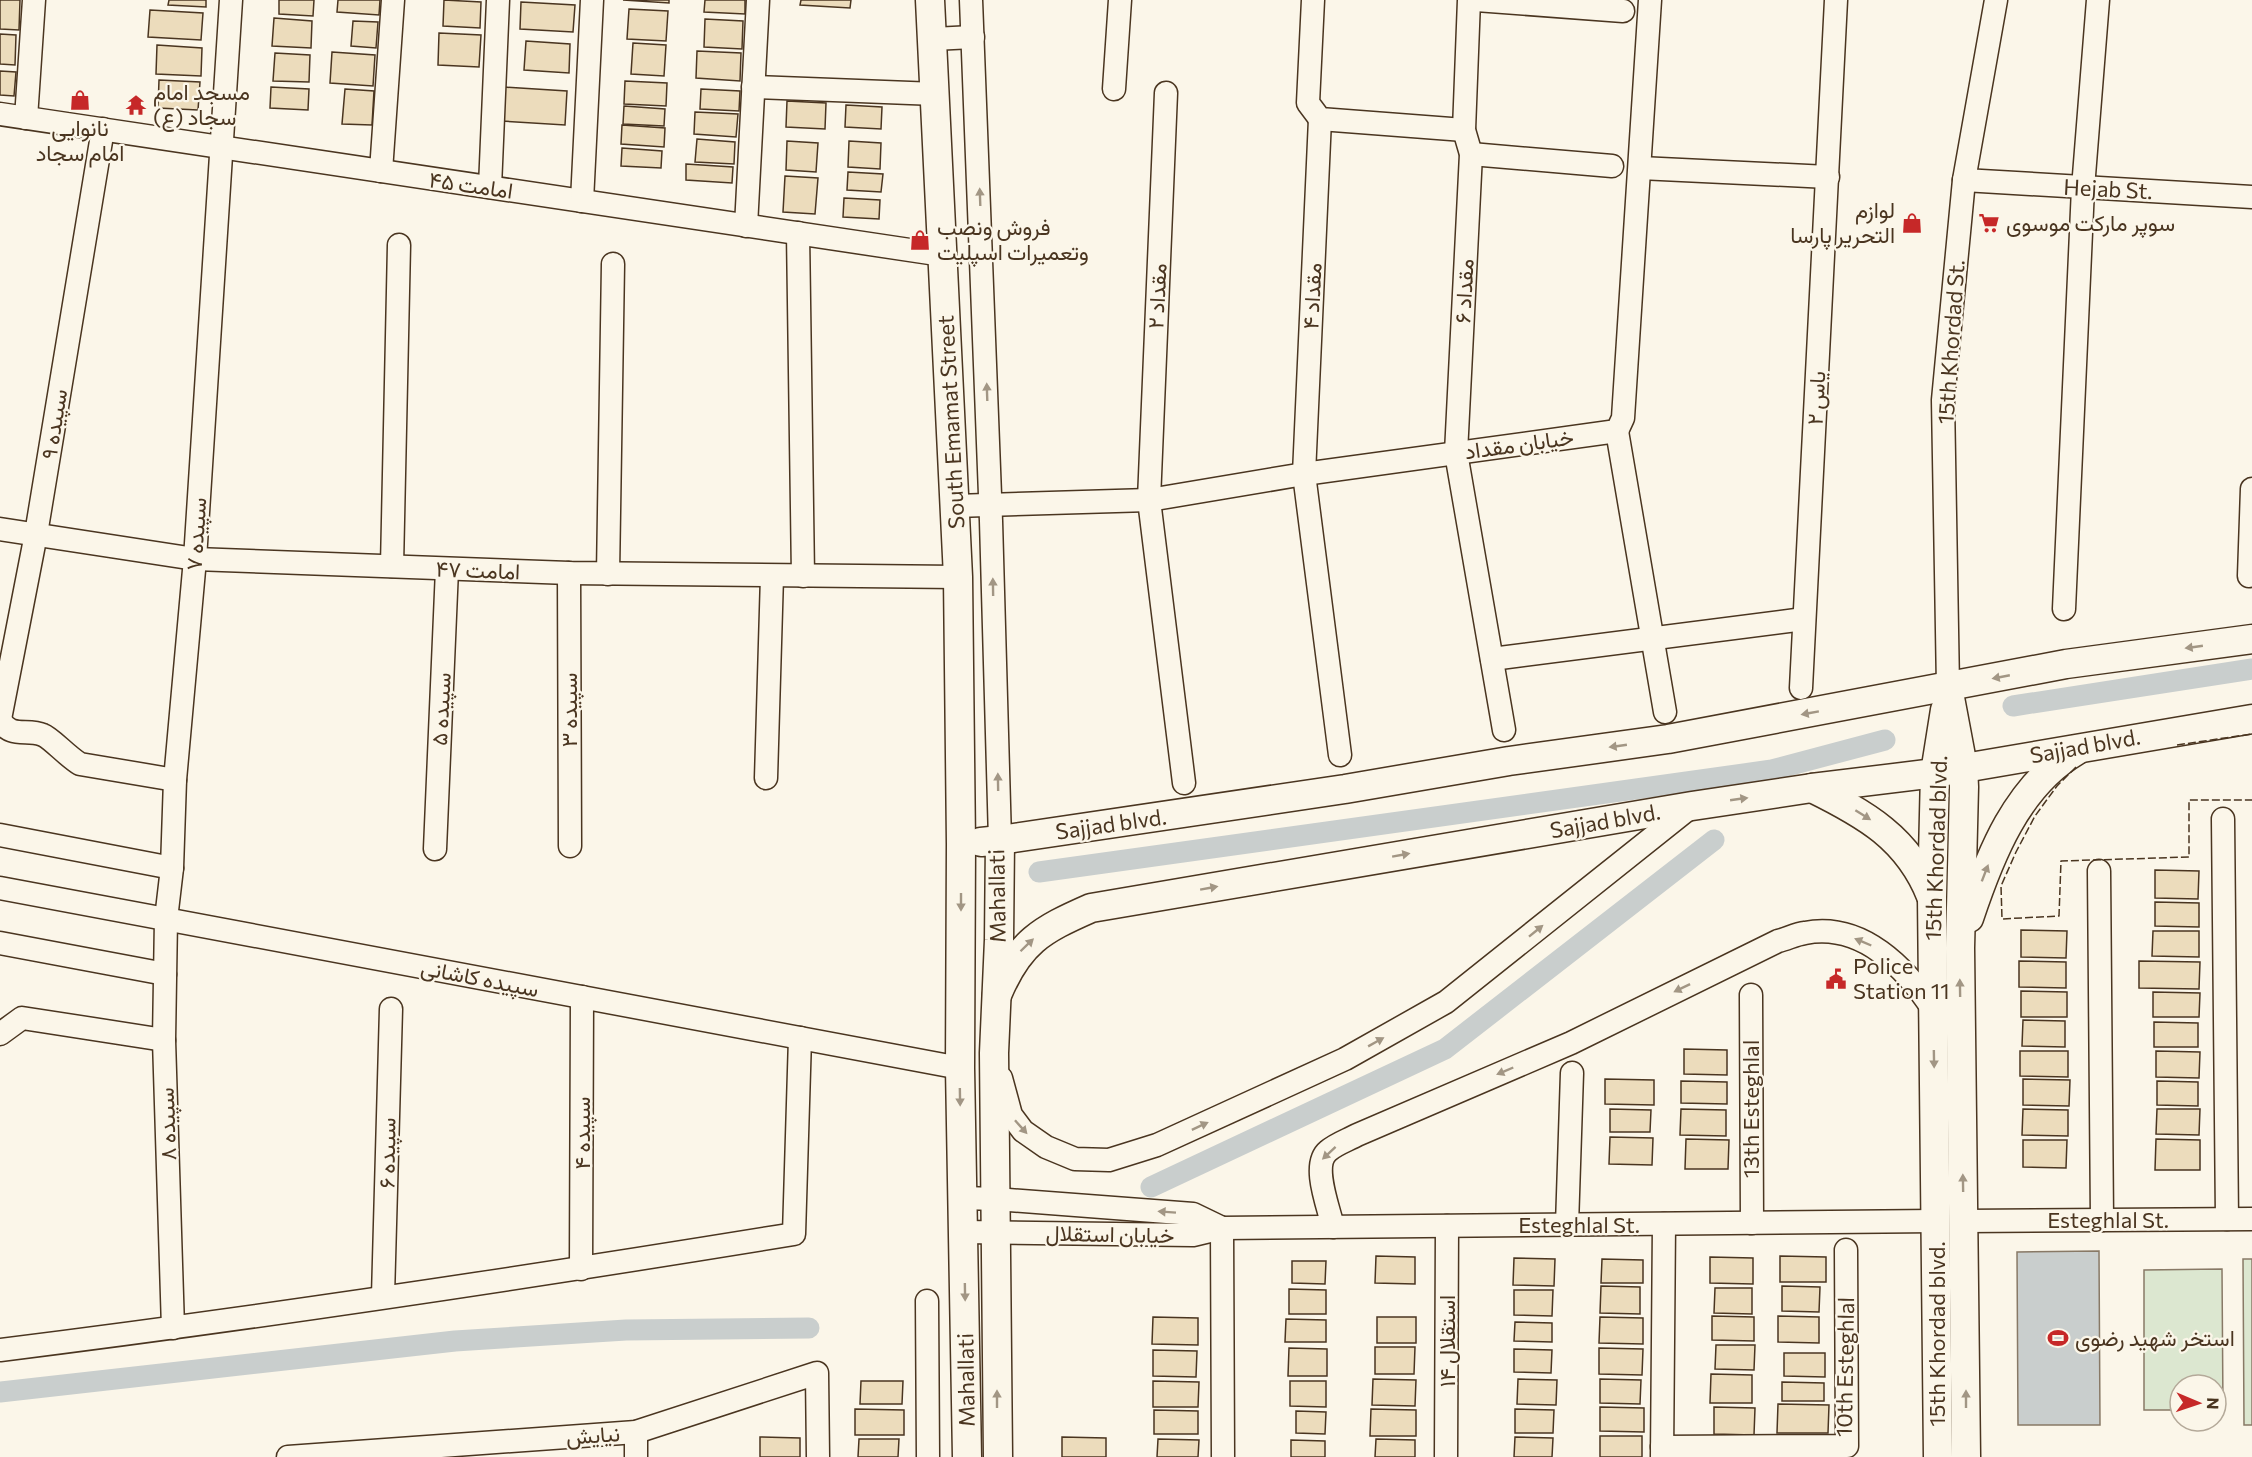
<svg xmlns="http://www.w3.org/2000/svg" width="2252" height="1457" viewBox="0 0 2252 1457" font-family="Commissioner,Vazirmatn,sans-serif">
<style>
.green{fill:#dce7d0;stroke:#887966;stroke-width:1.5}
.water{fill:#c9cecd;stroke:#887966;stroke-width:1.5}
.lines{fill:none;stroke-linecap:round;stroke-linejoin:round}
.canal{stroke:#c9cecd;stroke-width:21}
.building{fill:#ecdcbc;stroke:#4a3520;stroke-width:1.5}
.minor-casing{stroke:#4a3520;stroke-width:25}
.major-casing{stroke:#4a3520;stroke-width:31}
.minor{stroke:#fbf6e9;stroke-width:22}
.major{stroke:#fbf6e9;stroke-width:28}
.fence{stroke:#4a3520;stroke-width:1.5;stroke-dasharray:8 3;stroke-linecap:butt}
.oneway{fill:#a29684}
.labels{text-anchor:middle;stroke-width:4.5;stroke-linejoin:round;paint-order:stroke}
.poi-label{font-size:22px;fill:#4a3520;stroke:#fbf6e9;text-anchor:start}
.street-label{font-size:22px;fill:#4a3520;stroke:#fbf6e9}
</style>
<rect width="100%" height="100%" fill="#fbf6e9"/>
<g class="green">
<polygon points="2243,1259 2252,1259 2252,1425 2244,1425"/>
<polygon points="2222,1269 2223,1410 2216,1410 2216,1385 2180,1385 2180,1410 2144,1410 2144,1270"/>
</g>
<polygon class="water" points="2099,1251 2100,1425 2018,1425 2017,1252"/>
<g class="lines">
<g class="canal">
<polyline points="2013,706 2252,669"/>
<polyline points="1039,872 1772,770 1885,740"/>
<polyline points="1151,1187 1445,1049 1714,840"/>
<polyline points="0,1392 455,1341 626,1330 809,1328"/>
</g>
</g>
<g class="building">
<polygon points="0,0 20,0 19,30 0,29"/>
<polygon points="169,0 206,0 206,7 168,5"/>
<polygon points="279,0 314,0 313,16 279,14"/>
<polygon points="338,0 380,0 379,15 337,12"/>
<polygon points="444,0 481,2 480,28 443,26"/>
<polygon points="623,0 669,0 669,3"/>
<polygon points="705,0 745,0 745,14 704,12"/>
<polygon points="801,0 851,0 850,8 800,5"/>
<polygon points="521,2 575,5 573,32 520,29"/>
<polygon points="629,9 668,11 666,41 627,39"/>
<polygon points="150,10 203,13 201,40 148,37"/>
<polygon points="274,18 312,21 311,48 272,46"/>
<polygon points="705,19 743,21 742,49 704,47"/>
<polygon points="353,21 378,22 376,48 351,46"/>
<polygon points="439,33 481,35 479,67 438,65"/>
<polygon points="0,34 16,35 15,65 0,64"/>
<polygon points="526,41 570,44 569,73 524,70"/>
<polygon points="633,43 666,45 664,76 631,74"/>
<polygon points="157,45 202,48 201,76 156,74"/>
<polygon points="697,51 741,53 740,81 696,78"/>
<polygon points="332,52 375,55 373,86 330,83"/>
<polygon points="275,53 310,55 309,82 273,81"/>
<polygon points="0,71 16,72 14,96 0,95"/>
<polygon points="159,80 200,82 198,110 158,108"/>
<polygon points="625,81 667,83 666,106 624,104"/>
<polygon points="271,87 309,89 308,110 270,108"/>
<polygon points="504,87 567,91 565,125 502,121"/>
<polygon points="345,89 374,91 372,125 342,124"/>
<polygon points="701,89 740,91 739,111 700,109"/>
<polygon points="787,101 826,103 825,129 786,127"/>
<polygon points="846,105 882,107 881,129 845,127"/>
<polygon points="624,106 665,109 664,126 623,124"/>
<polygon points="695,112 738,114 736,137 694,134"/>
<polygon points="622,125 665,128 664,147 621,144"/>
<polygon points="697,139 735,142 734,164 695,162"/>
<polygon points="787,141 818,143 816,172 786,170"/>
<polygon points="849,141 881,143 880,169 848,167"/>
<polygon points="622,148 662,151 661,168 621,166"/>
<polygon points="686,164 733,167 732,183 686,180"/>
<polygon points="848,172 883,174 881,192 847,190"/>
<polygon points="785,176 818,178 815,214 783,212"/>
<polygon points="844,198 880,200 879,219 843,217"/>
<polygon points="2155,870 2199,871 2198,899 2155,898"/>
<polygon points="2155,902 2199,903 2199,927 2155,926"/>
<polygon points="2021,930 2067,931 2066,958 2021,957"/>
<polygon points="2153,931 2199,931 2199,957 2152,956"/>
<polygon points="2019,961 2066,962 2066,988 2019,987"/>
<polygon points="2139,961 2200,962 2199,989 2139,988"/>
<polygon points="2021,991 2067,992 2067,1017 2021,1017"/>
<polygon points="2153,992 2200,993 2199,1017 2153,1017"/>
<polygon points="2023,1020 2065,1021 2065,1047 2022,1046"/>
<polygon points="2154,1022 2198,1023 2198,1047 2154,1047"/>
<polygon points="1684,1049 1727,1050 1727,1075 1684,1074"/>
<polygon points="2020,1051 2068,1051 2068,1077 2020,1076"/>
<polygon points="2156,1051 2200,1052 2199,1078 2156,1077"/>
<polygon points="1605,1079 1654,1080 1654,1105 1605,1104"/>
<polygon points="2023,1079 2070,1080 2069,1106 2023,1105"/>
<polygon points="1681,1081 1727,1082 1727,1104 1681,1103"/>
<polygon points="2157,1081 2198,1082 2198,1106 2157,1105"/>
<polygon points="1610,1109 1651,1110 1650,1132 1610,1132"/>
<polygon points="1681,1109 1726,1110 1726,1136 1680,1135"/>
<polygon points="2023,1109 2068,1110 2068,1136 2022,1135"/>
<polygon points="2157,1109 2200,1109 2199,1135 2156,1134"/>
<polygon points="1610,1137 1653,1138 1652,1165 1609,1164"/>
<polygon points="1686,1139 1729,1140 1728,1169 1685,1169"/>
<polygon points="2156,1139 2200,1140 2200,1170 2155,1170"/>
<polygon points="2023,1140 2067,1140 2066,1168 2023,1167"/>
<polygon points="1376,1256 1415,1257 1415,1284 1375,1283"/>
<polygon points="1780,1256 1826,1257 1826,1282 1780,1282"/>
<polygon points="1710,1257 1753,1258 1753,1284 1710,1283"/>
<polygon points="1514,1258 1555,1259 1554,1286 1513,1285"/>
<polygon points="1602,1259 1643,1260 1643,1283 1601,1283"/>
<polygon points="1292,1261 1326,1261 1325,1284 1292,1283"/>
<polygon points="1601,1286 1640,1287 1640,1314 1600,1313"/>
<polygon points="1782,1286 1820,1287 1819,1312 1782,1311"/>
<polygon points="1715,1288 1752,1288 1752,1314 1714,1313"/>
<polygon points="1289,1289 1326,1290 1326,1314 1289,1314"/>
<polygon points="1514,1290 1553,1290 1552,1316 1514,1315"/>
<polygon points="1712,1316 1754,1317 1754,1341 1712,1340"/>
<polygon points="1778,1316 1819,1317 1819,1343 1778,1342"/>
<polygon points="1153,1317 1198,1318 1198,1345 1152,1344"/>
<rect x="1377" y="1317" width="39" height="26"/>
<polygon points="1600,1317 1643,1318 1643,1344 1599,1343"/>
<polygon points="1286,1319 1326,1320 1326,1342 1285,1342"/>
<polygon points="1515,1322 1552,1323 1552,1342 1514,1341"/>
<polygon points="1716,1345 1755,1345 1754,1370 1715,1369"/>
<polygon points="1375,1347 1415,1347 1414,1374 1375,1374"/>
<polygon points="1289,1348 1327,1349 1327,1376 1288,1376"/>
<polygon points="1599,1348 1643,1349 1642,1375 1599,1374"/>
<polygon points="1514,1349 1552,1350 1551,1373 1514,1372"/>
<polygon points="1153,1350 1197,1351 1196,1377 1153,1376"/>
<polygon points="1784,1353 1825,1353 1825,1377 1784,1376"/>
<polygon points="1711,1374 1752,1375 1752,1403 1710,1403"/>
<polygon points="1373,1379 1416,1380 1415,1406 1372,1405"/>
<polygon points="1518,1379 1557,1380 1556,1405 1517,1404"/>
<polygon points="1600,1379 1641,1380 1640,1404 1600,1403"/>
<polygon points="861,1381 903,1381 902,1404 860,1404"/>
<polygon points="1153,1381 1199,1382 1198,1407 1153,1407"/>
<polygon points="1290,1381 1326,1381 1326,1407 1290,1406"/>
<polygon points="1782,1382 1824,1383 1824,1401 1782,1401"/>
<polygon points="1778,1404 1829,1405 1828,1433 1777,1433"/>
<polygon points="1600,1407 1644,1408 1644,1432 1600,1431"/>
<polygon points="1714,1407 1755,1408 1754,1435 1714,1434"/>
<polygon points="855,1409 904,1410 904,1435 855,1435"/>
<polygon points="1371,1409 1416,1410 1416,1436 1370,1436"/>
<polygon points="1515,1409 1554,1410 1553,1433 1515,1433"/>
<polygon points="1154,1410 1198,1411 1198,1434 1154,1434"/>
<polygon points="1296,1411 1326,1412 1325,1434 1296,1433"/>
<rect x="1600" y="1436" width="42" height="21"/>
<polygon points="760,1437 800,1438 800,1457 760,1457"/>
<polygon points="1062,1437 1106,1438 1106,1457 1062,1457"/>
<polygon points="1515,1437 1553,1438 1552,1457 1514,1457"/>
<polygon points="859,1439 899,1439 898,1457 858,1457"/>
<polygon points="1158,1439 1199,1440 1198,1457 1157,1457"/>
<polygon points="1376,1439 1415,1440 1415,1457 1375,1457"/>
<polygon points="1291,1440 1325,1441 1325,1457 1291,1457"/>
</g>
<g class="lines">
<g class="minor-casing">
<g id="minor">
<polyline points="971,0 991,521 1000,840"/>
<polyline points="1313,0 1308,103 1320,119 1464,130"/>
<polyline points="1469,0 1464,130 1471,154 1456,453 1504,730"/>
<polyline points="1476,0 1623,11"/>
<polyline points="933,39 973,37"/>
<polyline points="753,87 936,94"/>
<polyline points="1114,89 1120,0"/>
<polyline points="1166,93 1149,500 1184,783"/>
<polyline points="0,114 943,255"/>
<polyline points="26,118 34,0"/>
<polyline points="1320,119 1304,474 1340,755"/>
<polyline points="1471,154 1612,166"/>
<polyline points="1640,168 1828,177"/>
<polyline points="381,171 393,0"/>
<polyline points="1964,180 2252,197"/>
<polyline points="490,187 498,0"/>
<polyline points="582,201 592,0"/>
<polyline points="746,226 758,0"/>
<polyline points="798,233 803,576"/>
<polyline points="1617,431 1665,712"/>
<polyline points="955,506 1149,500 1304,474 1617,431 1623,418 1650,0"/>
<polyline points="0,529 195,559 569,573 958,577"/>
<polyline points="392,566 399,245"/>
<polyline points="569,573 570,846"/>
<polyline points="608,574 613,264"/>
<polyline points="2249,576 2252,489"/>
<polyline points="2064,609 2083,188 2098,0"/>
<polyline points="1492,659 1804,619"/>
<polyline points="1948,687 1943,400 1964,180 1996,0"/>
<polyline points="1801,688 1836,0"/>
<polyline points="0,719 36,534 103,129"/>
<path d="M0,720C11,739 27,728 43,735C51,738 68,757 80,764L175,780"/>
<polyline points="766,778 772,576"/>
<polyline points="2223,819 2227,1219"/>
<polyline points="0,835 172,868"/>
<polyline points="435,849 447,569"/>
<polyline points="2099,871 2102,1220"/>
<polyline points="0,888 960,1068"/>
<polyline points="0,943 165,974"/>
<polyline points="1751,995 1752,1223"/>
<polyline points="0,1034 22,1018 164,1040"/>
<polyline points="1001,1078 1011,1115 1023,1131 1046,1147 1075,1159 1109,1160 1157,1145 1345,1059 1446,1002 1692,806"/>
<polyline points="963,1198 996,1199 1193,1214 1222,1228"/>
<polyline points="1964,1221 2252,1219"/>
<polyline points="1567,1225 1572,1073"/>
<path d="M1333,1227C1329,1208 1311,1165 1328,1151C1336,1144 1348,1140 1357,1135L1571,1043L1778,941C1787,939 1796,934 1805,933C1862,922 1906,968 1934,1011"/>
<polyline points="1222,1228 1223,1457"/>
<polyline points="964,1232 1193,1235 1222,1228 1936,1221"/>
<polyline points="581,1269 582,997"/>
<polyline points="383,1296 391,1009"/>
<polyline points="927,1301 928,1457"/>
<polyline points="173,1328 164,1040 166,919 172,868 175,780 195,559 231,0"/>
<path d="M0,1350C265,1317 530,1277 794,1234L800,1038"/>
<polyline points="636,1432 636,1457"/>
<polyline points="1662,1447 1847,1446 1846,1250"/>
<polyline points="288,1457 636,1432 817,1373 818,1457"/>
<polyline points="1446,1457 1447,1226"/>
<polyline points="1662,1457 1664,1224"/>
</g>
</g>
<g class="major-casing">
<g id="major">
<polyline points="930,0 958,577 961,844 960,1068 967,1457"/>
<polyline points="1948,687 1963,767 1964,787 1960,948 1966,1457"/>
<path d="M1812,788C1865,814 1908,838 1931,896"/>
<polyline points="1000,840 1345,789 1509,761 1668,739 2066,664 2252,639"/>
<polyline points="981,842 1000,840 999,940 994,1053 998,1457"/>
<path d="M1969,918C1990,855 2017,786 2076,751"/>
<path d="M997,995C1019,942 1041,930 1091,908L1692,806L1812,788L1935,773L2252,719"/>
<polyline points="1938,1457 1932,897 1935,773 1945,710"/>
</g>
</g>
<use href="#minor" class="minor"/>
<use href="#major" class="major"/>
<g class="fence">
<polyline points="2177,745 2252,734"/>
<polyline points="2076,767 2057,786 2035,816 2016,852 2001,886 2002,919 2059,916 2061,861 2189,857 2189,800 2252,800"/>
</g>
</g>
<defs><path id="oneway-solid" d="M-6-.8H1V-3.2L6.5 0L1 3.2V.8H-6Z" transform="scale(1.5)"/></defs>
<g class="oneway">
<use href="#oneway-solid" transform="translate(980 197) rotate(-92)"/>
<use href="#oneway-solid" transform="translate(987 392) rotate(-92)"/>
<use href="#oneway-solid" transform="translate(993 587) rotate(-91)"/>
<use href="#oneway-solid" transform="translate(2194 647) rotate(172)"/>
<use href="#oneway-solid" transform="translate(2001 677) rotate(169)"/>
<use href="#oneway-solid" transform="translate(1810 713) rotate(170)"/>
<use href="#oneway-solid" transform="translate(1618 746) rotate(172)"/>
<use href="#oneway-solid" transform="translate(998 782) rotate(-91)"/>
<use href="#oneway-solid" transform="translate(1739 799) rotate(-8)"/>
<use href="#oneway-solid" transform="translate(1863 815) rotate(32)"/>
<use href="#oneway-solid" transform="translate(1401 855) rotate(-10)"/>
<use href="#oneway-solid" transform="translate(1985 873) rotate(-69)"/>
<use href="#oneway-solid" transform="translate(1209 888) rotate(-10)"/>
<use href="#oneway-solid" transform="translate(961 902) rotate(90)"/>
<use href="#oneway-solid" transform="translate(1536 931) rotate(-39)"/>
<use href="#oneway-solid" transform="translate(1863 942) rotate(-157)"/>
<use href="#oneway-solid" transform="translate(1027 945) rotate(-44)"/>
<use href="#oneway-solid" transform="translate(1682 988) rotate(154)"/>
<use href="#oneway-solid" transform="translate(1960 988) rotate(-91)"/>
<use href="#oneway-solid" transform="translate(1376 1042) rotate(-29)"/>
<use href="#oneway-solid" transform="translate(1934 1059) rotate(89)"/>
<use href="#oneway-solid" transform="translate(1505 1071) rotate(157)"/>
<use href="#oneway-solid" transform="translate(960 1097) rotate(89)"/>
<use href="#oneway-solid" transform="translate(1200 1126) rotate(-25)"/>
<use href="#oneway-solid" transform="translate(1021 1127) rotate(48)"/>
<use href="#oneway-solid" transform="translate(1329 1153) rotate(137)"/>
<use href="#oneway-solid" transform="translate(1963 1183) rotate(-91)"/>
<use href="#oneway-solid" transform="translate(1167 1212) rotate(-176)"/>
<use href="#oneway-solid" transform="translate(965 1292) rotate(89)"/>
<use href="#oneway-solid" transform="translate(997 1399) rotate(-90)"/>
<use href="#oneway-solid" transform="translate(1966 1399) rotate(-90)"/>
</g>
<defs>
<g id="shop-bare" transform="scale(1.62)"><path d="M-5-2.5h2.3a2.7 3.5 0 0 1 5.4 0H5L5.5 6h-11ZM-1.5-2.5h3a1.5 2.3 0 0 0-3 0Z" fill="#c62828" stroke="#fbf6e9" stroke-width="2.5" paint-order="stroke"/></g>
<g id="temple-bare" transform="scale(1.62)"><path d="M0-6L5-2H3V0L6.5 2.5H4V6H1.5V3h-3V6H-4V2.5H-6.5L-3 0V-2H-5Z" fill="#c62828" stroke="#fbf6e9" stroke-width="2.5" paint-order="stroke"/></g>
<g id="supermarket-bare" transform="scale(1.62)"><path d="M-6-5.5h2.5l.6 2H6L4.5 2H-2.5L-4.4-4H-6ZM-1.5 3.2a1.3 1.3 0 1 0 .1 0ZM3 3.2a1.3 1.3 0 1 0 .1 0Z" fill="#c62828" stroke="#fbf6e9" stroke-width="2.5" paint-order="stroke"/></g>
<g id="civic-bare" transform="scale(1.62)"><path d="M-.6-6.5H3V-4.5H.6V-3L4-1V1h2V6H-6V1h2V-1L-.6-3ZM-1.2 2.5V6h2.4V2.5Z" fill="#c62828" stroke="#fbf6e9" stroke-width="2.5" paint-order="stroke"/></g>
<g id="stadium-bare" transform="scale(1.62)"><path d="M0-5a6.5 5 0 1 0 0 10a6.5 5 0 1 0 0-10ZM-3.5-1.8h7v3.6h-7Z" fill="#c62828" stroke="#fbf6e9" stroke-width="2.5" paint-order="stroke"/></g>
</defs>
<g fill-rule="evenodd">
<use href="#shop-bare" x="80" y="100"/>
<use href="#temple-bare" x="136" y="105"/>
<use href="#shop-bare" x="1912" y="223"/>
<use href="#supermarket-bare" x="1989" y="223"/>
<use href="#shop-bare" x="920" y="240"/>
<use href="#civic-bare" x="1836" y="979"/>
<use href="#stadium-bare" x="2058" y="1338"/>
</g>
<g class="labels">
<g class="poi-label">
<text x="153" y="100">مسجد امام<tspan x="153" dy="25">سجاد (ع)</tspan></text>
<text x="80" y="136" text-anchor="middle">نانوایی<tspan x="80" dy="25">امام سجاد</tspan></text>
<text x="1895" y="218" text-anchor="end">لوازم<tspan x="1895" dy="25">التحریر پارسا</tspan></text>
<text x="2006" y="231">سوپر مارکت موسوی</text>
<text x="937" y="235">فروش ونصب<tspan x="937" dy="25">وتعمیرات اسپلیت</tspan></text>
<text x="1853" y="974">Police<tspan x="1853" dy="25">Station 11</tspan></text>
<text x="2075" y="1346">استخر شهید رضوی</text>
</g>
<g class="street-label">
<text transform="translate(471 185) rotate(8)" y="8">امامت ۴۵</text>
<text transform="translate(2108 189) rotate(3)" y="8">Hejab St.</text>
<text transform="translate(1464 291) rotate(-87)" y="8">مقداد ۶</text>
<text transform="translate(1157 296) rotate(-87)" y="8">مقداد ۲</text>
<text transform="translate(1312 296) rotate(-87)" y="8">مقداد ۴</text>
<text transform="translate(1951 342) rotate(-86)" y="8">15th Khordad St.</text>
<text transform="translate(1816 398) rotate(-87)" y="8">یاس ۲</text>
<text transform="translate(951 422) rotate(-93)" y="8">South Emamat Street</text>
<text transform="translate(54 424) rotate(-81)" y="8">سپیده ۹</text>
<text transform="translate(1519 444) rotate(-8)" y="8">خیابان مقداد</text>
<text transform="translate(196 534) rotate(-86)" y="8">سپیده ۷</text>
<text transform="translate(478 570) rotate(2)" y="8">امامت ۴۷</text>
<text transform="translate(441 709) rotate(-87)" y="8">سپیده ۵</text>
<text transform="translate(569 710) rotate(-90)" y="8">سپیده ۳</text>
<text transform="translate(2085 746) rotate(-10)" y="8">Sajjad blvd.</text>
<text transform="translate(1605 821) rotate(-10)" y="8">Sajjad blvd.</text>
<text transform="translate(1111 824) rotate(-8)" y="8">Sajjad blvd.</text>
<text transform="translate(1936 848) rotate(-88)" y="8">15th Khordad blvd.</text>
<text transform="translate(997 896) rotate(-91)" y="8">Mahallati</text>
<text transform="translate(480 978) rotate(11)" y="8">سپیده کاشانی</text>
<text transform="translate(1751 1109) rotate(-90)" y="8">13th Esteghlal</text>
<text transform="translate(167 1124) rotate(-92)" y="8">سپیده ۸</text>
<text transform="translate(582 1133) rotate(-90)" y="8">سپیده ۴</text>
<text transform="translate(387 1153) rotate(-89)" y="8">سپیده ۶</text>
<text x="2108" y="1228">Esteghlal St.</text>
<text x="1579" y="1233">Esteghlal St.</text>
<text transform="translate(1110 1234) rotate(1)" y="8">خیابان استقلال</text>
<text transform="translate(1937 1334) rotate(-90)" y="8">15th Khordad blvd.</text>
<text transform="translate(1447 1341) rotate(-90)" y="8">استقلال ۱۴</text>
<text transform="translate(1845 1367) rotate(-89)" y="8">10th Esteghlal</text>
<text transform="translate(966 1380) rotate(-91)" y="8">Mahallati</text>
<text transform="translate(593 1435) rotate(-4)" y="8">نیایش</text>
</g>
</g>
<g transform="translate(2198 1403) rotate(92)"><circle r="28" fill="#fbf6e9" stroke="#b4a999" stroke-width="1.5"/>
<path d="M0-4.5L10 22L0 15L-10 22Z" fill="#c62828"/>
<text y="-9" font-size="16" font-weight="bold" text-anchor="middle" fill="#4a3520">N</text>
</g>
</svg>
